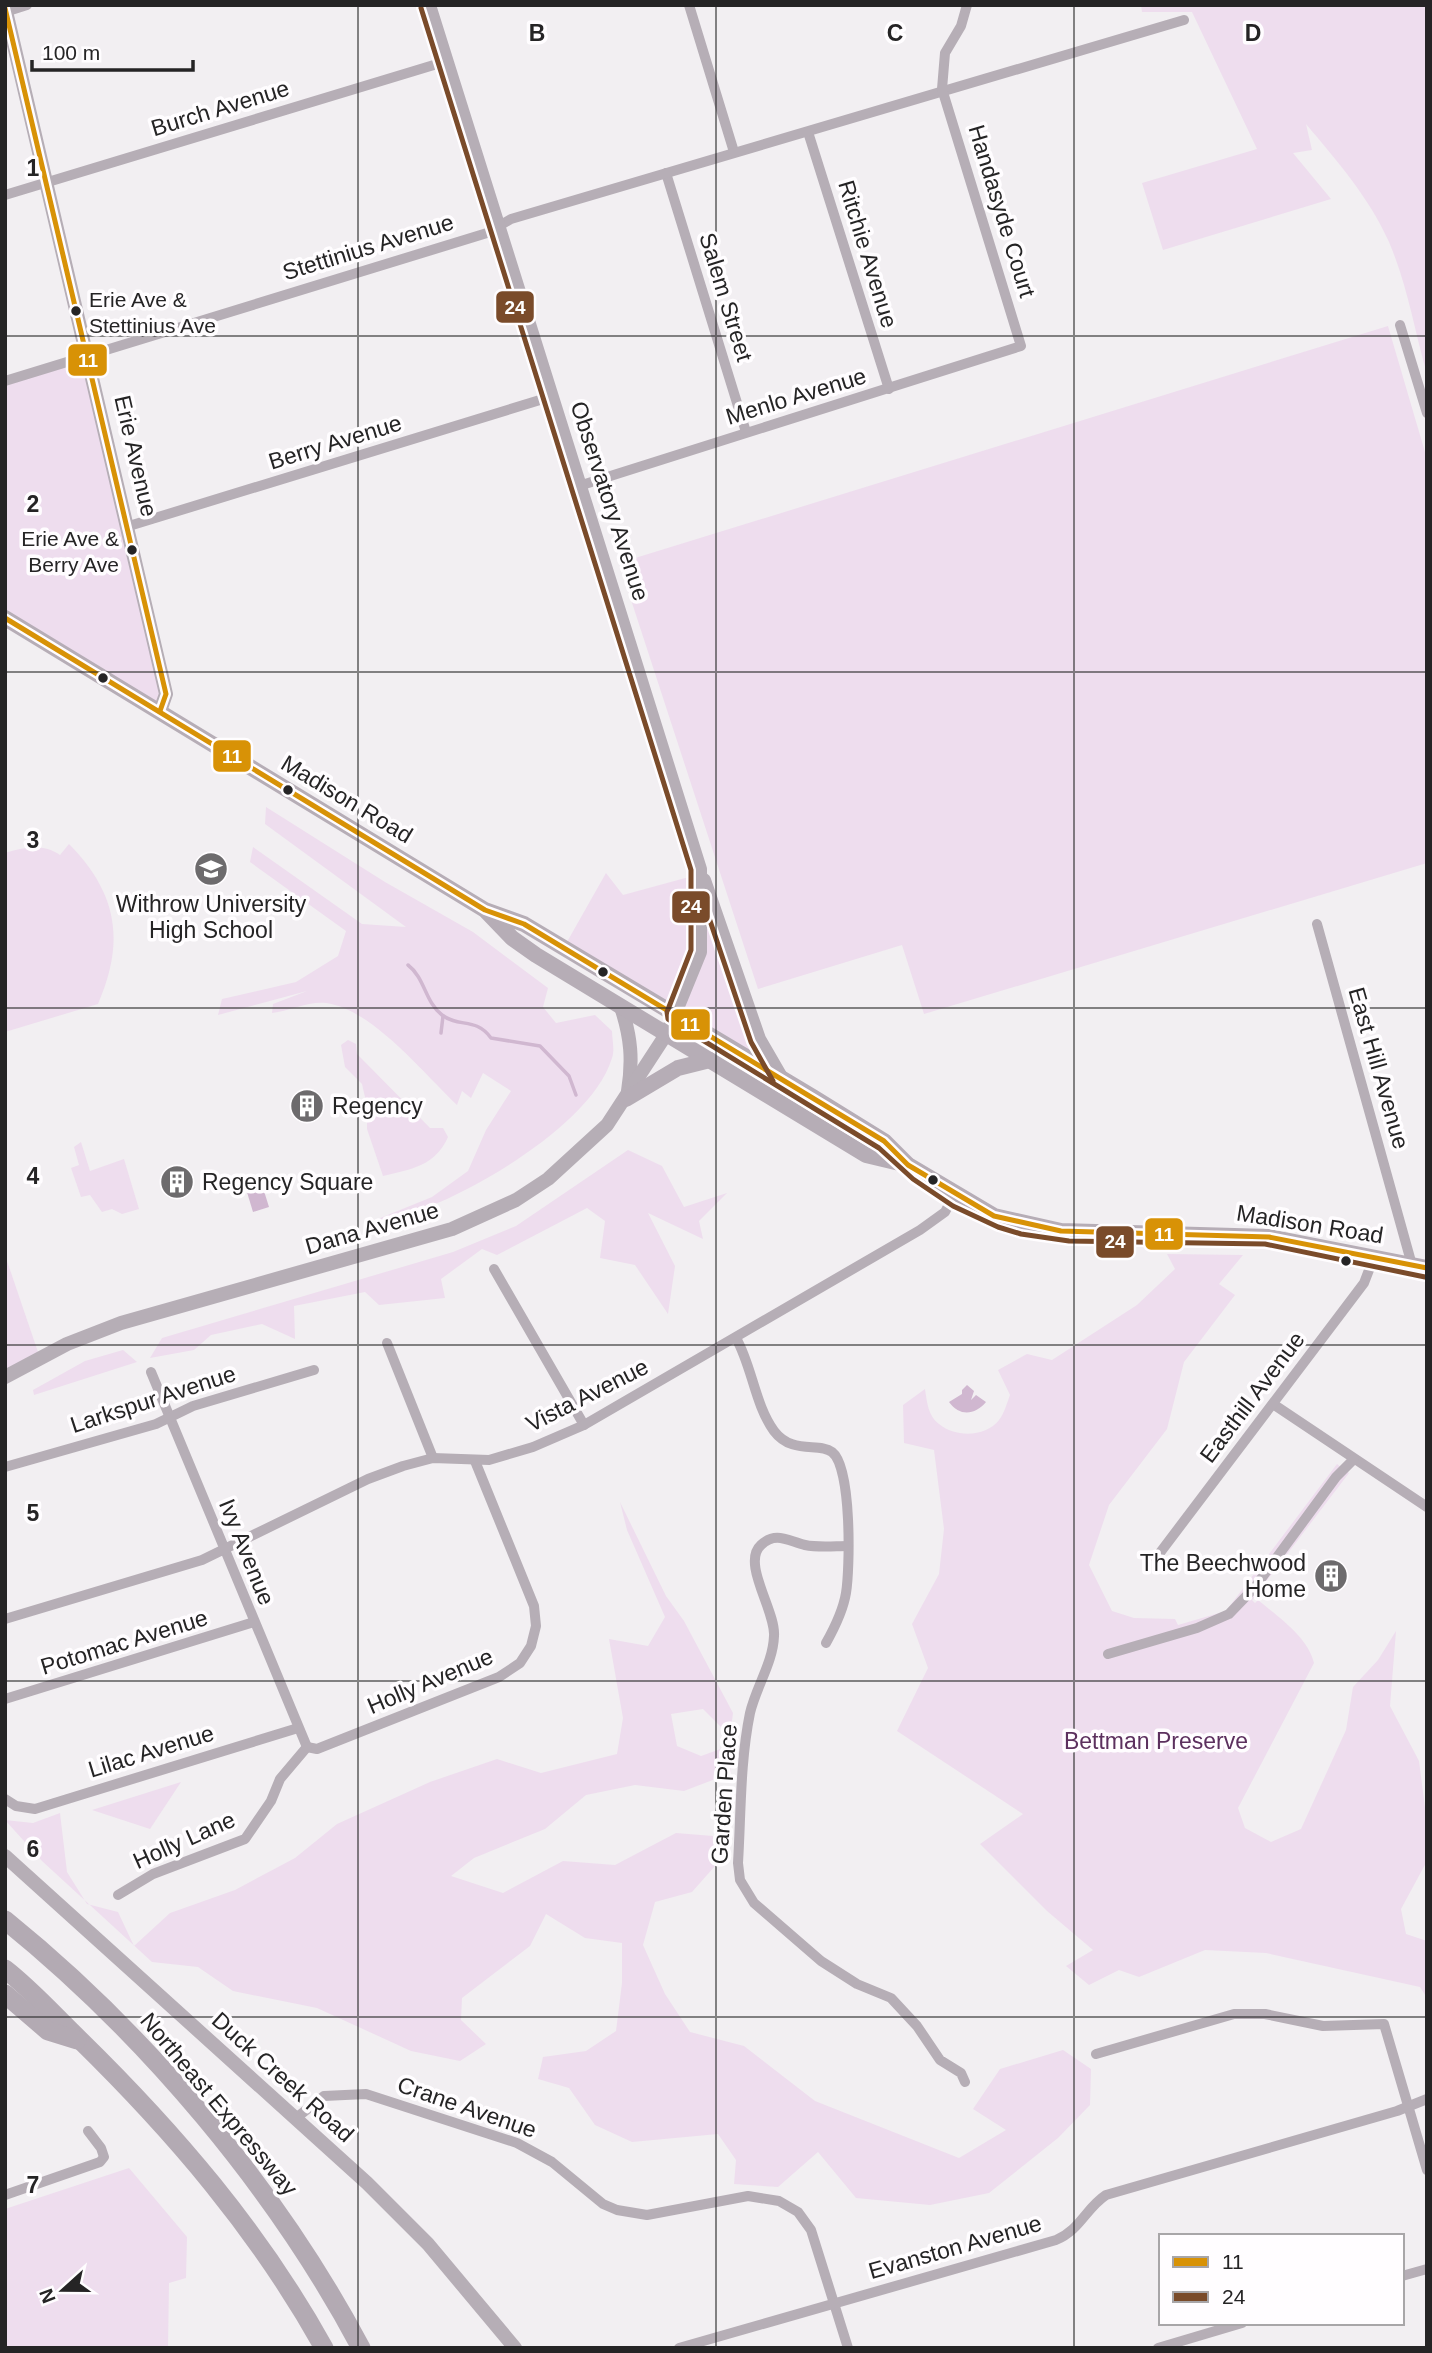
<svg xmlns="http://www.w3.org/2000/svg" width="1432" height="2353" viewBox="0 0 1432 2353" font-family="Helvetica,sans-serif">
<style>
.green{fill:#ede}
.water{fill:#d0b7d0}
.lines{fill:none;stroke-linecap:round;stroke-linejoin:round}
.stream{stroke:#d0b7d0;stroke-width:3.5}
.minor{stroke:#b6aeb6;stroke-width:10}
.tertiary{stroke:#b6aeb6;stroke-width:14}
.secondary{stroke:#b6adb6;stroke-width:16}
.motorway{stroke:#b3aab3;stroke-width:19}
.bus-1-casing{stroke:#fffdff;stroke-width:10}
.bus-2-casing{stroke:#fffdff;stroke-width:10}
.bus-1{stroke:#d89206;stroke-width:5}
.bus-2{stroke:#7a4b2a;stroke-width:5}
.grid{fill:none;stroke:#252425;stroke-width:2;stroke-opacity:0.55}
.bus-dot{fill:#252425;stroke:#fffdff;stroke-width:2.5}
.labels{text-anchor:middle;stroke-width:7;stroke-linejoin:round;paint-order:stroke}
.bus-label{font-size:21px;fill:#252425;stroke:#fffdff;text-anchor:start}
.street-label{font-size:23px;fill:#252425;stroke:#fffdff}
.poi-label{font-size:23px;fill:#252425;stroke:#fffdff;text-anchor:start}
.park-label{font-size:23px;fill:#5c305e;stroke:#fffdff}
.grid-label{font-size:23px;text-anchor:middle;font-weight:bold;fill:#252425;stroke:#fffdff;stroke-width:7;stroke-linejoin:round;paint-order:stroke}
.line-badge{stroke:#fffdff;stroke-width:2.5}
.badge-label{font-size:19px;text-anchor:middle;font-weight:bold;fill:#fff}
</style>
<rect width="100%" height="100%" fill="#f2eff2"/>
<g class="green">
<path d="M1141,5H1427V374C1414,329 1408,287 1389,242C1369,197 1337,161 1306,124L1312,150L1293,153L1331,199L1163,250L1142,183L1257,149L1192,12H1142Z"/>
<polygon points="1388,326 1427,459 1427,863 924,1014 902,945 758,989 619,563"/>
<polygon points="89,355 163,681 160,711 5,618 5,381"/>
<path d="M266,807L385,882L473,932L548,988L543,1007L556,1023L595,1015L612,1031C612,1039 615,1050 612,1058C594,1118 495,1178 440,1202C418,1211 392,1216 368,1223L432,1197L468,1171L486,1130L511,1091L483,1073L471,1098L462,1091L457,1105C423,1073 372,1009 326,1003C309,1001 289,1011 272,1013L273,1004L307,991L218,1015L222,999L296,982L338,956L346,931L250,862L253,847L362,924L406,927L265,824Z"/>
<path d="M69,844C118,894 125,941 98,1004L5,1032V853C24,847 43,843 60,855Z"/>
<polygon points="700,869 781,1077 563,949 606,873 623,895 689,877"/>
<path d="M348,1040L356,1044L357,1054L430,1128H443L448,1137C435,1166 412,1169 383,1176L367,1129V1106L362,1084L345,1067L341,1045Z"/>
<polygon points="81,1142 90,1171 124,1159 139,1209 122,1214 112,1209 102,1212 90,1195 81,1197 71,1168 79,1165 74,1147"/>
<polygon points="628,1150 662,1166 684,1207 727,1193 699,1221 703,1239 648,1213 675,1266 668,1314 635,1265 600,1258 605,1221 587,1208 497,1255 482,1249 441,1279 445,1298 379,1305 365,1292 294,1306 295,1339 262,1324 211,1335 194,1350 150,1358 162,1338 453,1252 516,1226"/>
<path d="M1167,1254L1243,1255L1219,1284L1235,1295L1184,1362L1167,1429L1109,1505L1089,1565L1112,1611L1134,1618L1175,1619L1178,1625L1226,1611L1337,1464L1349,1473L1252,1600L1255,1603L1258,1600C1278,1617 1308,1637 1314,1663L1238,1808L1245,1828L1271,1842L1301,1829L1346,1730L1353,1687L1378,1660L1396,1631L1390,1706L1419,1761L1427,1823V1861L1401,1909L1406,1934L1427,1941V1998L1420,1987L1266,1953L1205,1950L1139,1977L1119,1970L1089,1985L1066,1966L1093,1950L1047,1911L980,1844L1023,1814L897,1731L928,1668L912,1624L939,1574L944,1529L934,1450L904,1443L903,1405L925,1389C927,1402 928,1416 939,1424C956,1438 986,1437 999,1420C1004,1414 1007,1403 1010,1395L998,1370L1027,1354L1052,1360L1137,1305L1175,1269Z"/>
<polygon points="5,1255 40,1358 5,1377"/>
<polygon points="123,1350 137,1362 34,1395 33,1390 85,1361"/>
<polygon points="620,1502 666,1596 684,1621 733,1713 730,1736 703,1709 671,1714 677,1746 701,1756 729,1746 731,1773 684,1791 635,1785 586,1795 545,1829 474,1858 451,1876 503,1893 563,1861 615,1865 676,1833 713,1836 715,1866 692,1892 655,1902 643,1945 665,1994 690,2032 744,2046 815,2101 959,2158 1006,2130 973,2109 1000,2069 1063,2050 1091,2069 1090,2105 1058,2138 989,2193 930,2205 856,2198 818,2152 778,2187 734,2184 736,2160 718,2134 632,2142 595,2125 569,2088 538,2079 543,2057 586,2051 616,2031 622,1983 622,1943 585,1938 546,1914 530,1946 462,1998 461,2020 486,2044 460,2061 411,2051 317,2008 233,1991 198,1967 152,1962 42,1861 5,1820 33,1823 60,1813 67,1872 87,1904 118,1912 134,1946 170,1913 235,1890 295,1858 337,1824 430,1782 497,1759 541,1773 617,1754 623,1718 609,1639 648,1646 665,1617 627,1530"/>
<polygon points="181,1782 150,1829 92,1810"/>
<polygon points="129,2168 187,2237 186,2278 169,2283 168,2348 5,2348 5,2209"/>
</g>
<g class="water">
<polygon points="259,1175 269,1207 253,1212 243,1179"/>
<path d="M967,1385L974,1391L971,1400L976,1395L986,1402C975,1415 960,1417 949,1402L962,1394V1390Z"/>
</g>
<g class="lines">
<g class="stream">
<path d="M408,965C425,978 425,1002 442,1015C459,1028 476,1017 491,1038L540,1046L569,1076L576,1095"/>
<polyline points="441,1033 443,1016"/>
</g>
<g class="minor">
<polyline points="689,5 734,152"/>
<polyline points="5,12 27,5"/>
<polyline points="808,132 889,389"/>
<polyline points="666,173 746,432"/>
<polyline points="5,195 447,61"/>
<polyline points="1400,325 1427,413"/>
<polyline points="5,381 487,233 511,219 1184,20"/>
<polyline points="582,485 1021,346 942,89 945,53 961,26 967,5"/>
<polyline points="129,526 553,396"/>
<polyline points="1317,924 1412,1265"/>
<polyline points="494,1269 584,1425"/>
<path d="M736,1338C752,1366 755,1405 774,1431C792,1455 819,1442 832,1452C852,1467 850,1569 846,1593C843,1611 835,1627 826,1643"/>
<polyline points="387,1343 433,1458"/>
<polyline points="151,1372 307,1747"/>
<polyline points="1273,1404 1427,1507"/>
<polyline points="5,1467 156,1424 193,1406 314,1370"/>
<path d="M848,1546C835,1546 819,1548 805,1545C788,1541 776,1531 761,1545C741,1563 776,1611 774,1636C773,1663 756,1687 750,1713C740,1762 741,1814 738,1863L740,1880L754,1903L821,1961L857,1984L891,1998L917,2026L940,2060L961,2073L965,2082"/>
<polyline points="1156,1558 1364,1283 1374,1257"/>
<polyline points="5,1619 202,1560 368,1479 403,1466 433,1458 489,1460 533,1447 584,1425 920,1230 945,1212 954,1195"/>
<polyline points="1108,1654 1197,1628 1229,1614 1255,1587 1336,1477 1354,1459"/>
<polyline points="5,1699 254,1622"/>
<polyline points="307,1747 317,1749 499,1677 520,1663 531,1646 536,1626 534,1606 475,1461"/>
<polyline points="5,1799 16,1806 35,1809 298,1728"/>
<polyline points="118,1895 153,1874 245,1839 271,1801 280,1779 307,1747"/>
<polyline points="1096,2054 1234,2014 1265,2014 1323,2026 1384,2024 1427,2170"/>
<polyline points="296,2118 324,2096 366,2094 517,2143 552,2162 603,2204 617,2210 647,2215 748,2196 779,2201 798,2212 811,2230 848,2348"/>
<polyline points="5,2195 100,2162 104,2157 101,2148 88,2131"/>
<polyline points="1402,2276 1427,2269"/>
<path d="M679,2348L1056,2240C1080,2230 1086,2208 1106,2195L1397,2111L1427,2099"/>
<polyline points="1158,2348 1242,2323"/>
</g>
<g class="tertiary">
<polyline points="5,7 163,681 166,694 160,711"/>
<polyline points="704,880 759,1039 781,1077"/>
<path d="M621,1007C631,1037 633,1060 628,1091"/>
<polyline points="5,1377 67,1344 121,1323 452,1229 516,1200 548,1179 607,1125 667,1033 700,952 700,869 429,5"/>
<polyline points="5,1856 367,2183 428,2244 515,2348"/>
</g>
<g class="secondary">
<polyline points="5,618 485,910 524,924 813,1097 884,1141 908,1165 994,1216 1061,1231 1269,1237 1427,1268"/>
<polyline points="487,912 512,938 536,955 866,1155 908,1165"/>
<polyline points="626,1099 678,1068 710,1060"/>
</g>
<g class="motorway">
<path d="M5,1920C146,2034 276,2188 361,2348"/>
<path d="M5,1969C32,1990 55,2016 79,2039C174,2132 259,2231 324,2348"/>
<polyline points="5,1994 48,2031 77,2040"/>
</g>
<g class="bus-1-casing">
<g id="bus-1">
<polyline points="5,8 166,694 160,711"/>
<polyline points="5,618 485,910 524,924 884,1141 908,1165 994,1216 1061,1231 1269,1237 1427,1268"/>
</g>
</g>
<g class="bus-2-casing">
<g id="bus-2">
<polyline points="421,8 691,870 691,950 667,1012 668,1019 879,1148 913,1179 953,1206 998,1227 1021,1234 1069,1241 1265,1244 1425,1277"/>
<polyline points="702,897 751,1042 773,1081"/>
</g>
</g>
<use href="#bus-1" class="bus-1"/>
<use href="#bus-2" class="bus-2"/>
</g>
<path class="grid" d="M358,5V2348M716,5V2348M1074,5V2348M5,336H1427M5,672H1427M5,1008H1427M5,1345H1427M5,1681H1427M5,2017H1427"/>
<defs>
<g id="school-disc" transform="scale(1.75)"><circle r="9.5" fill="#6d6b6d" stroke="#fffdff"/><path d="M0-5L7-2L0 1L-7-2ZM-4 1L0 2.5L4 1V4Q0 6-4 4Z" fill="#fff"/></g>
<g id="building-disc" transform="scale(1.75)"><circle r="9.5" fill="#6d6b6d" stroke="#fffdff"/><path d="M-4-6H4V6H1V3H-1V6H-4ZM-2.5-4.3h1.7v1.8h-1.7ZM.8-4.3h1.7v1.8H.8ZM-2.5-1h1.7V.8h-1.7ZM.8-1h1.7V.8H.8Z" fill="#fff"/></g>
</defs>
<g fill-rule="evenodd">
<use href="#school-disc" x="211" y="869"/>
<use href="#building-disc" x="307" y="1106"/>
<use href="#building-disc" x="177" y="1182"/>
<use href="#building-disc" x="1331" y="1576"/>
</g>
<g class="bus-dot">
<circle cx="76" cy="311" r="6"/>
<circle cx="132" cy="550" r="6"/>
<circle cx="103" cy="678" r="6"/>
<circle cx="288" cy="790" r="6"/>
<circle cx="603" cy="972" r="6"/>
<circle cx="933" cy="1180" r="6"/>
<circle cx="1346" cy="1261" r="6"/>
</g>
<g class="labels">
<g class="bus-label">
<text x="89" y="307">Erie Ave &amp;<tspan x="89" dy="26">Stettinius Ave</tspan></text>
<text x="119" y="546" text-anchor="end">Erie Ave &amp;<tspan x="119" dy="26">Berry Ave</tspan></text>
</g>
<g class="street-label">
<text transform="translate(220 108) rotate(-17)" y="8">Burch Avenue</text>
<text transform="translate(1002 211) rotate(73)" y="8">Handasyde Court</text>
<text transform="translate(368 247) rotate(-17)" y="8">Stettinius Avenue</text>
<text transform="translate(868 254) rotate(73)" y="8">Ritchie Avenue</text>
<text transform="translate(726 297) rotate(73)" y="8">Salem Street</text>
<text transform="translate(796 396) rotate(-17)" y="8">Menlo Avenue</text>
<text transform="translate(335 442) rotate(-17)" y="8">Berry Avenue</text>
<text transform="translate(136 456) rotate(77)" y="8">Erie Avenue</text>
<text transform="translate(610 501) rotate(72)" y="8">Observatory Avenue</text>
<text transform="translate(347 799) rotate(31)" y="8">Madison Road</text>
<text transform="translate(1379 1068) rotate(74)" y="8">East Hill Avenue</text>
<text transform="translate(1310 1224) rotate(9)" y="8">Madison Road</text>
<text transform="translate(372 1228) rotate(-16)" y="8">Dana Avenue</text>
<text transform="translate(587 1395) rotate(-27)" y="8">Vista Avenue</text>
<text transform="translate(1252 1397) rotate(-53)" y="8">Easthill Avenue</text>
<text transform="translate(153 1399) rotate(-18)" y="8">Larkspur Avenue</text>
<text transform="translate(247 1552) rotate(68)" y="8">Ivy Avenue</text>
<text transform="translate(124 1642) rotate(-17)" y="8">Potomac Avenue</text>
<text transform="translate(430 1681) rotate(-23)" y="8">Holly Avenue</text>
<text transform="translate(151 1751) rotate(-17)" y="8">Lilac Avenue</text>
<text transform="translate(724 1794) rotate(-86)" y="8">Garden Place</text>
<text transform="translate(184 1840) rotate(-24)" y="8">Holly Lane</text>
<text transform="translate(283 2077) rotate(42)" y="8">Duck Creek Road</text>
<text transform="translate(219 2104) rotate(50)" y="8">Northeast Expressway</text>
<text transform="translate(467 2107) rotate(19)" y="8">Crane Avenue</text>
<text transform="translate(955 2247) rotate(-16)" y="8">Evanston Avenue</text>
</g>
<g class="poi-label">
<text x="211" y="912" text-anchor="middle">Withrow University<tspan x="211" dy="26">High School</tspan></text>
<text x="332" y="1114">Regency</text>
<text x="202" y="1190">Regency Square</text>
<text x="1306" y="1571" text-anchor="end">The Beechwood<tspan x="1306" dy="26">Home</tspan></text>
</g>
<g class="park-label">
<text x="1156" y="1749">Bettman Preserve</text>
</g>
</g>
<g class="grid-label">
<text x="537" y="41">B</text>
<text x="895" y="41">C</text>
<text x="1253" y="41">D</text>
<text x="33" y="176">1</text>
<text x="33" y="512">2</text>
<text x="33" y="848">3</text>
<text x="33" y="1184">4</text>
<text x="33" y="1521">5</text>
<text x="33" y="1857">6</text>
<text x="33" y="2193">7</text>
</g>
<g class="line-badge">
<rect x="495" y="290" width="40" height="34" rx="7" fill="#7a4b2a"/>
<rect x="67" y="343" width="41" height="34" rx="7" fill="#d89206"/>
<rect x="212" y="739" width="40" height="34" rx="7" fill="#d89206"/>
<rect x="671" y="890" width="40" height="34" rx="7" fill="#7a4b2a"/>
<rect x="670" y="1008" width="41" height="33" rx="7" fill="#d89206"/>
<rect x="1144" y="1217" width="40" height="34" rx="7" fill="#d89206"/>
<rect x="1095" y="1225" width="40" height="34" rx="7" fill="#7a4b2a"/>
</g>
<g class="badge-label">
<text x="515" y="314">24</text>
<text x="88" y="367">11</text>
<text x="232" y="763">11</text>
<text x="691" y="913">24</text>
<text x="690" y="1031">11</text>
<text x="1164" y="1241">11</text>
<text x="1115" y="1248">24</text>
</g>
<rect width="1432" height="2353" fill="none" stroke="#252425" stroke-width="14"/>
<rect x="1159" y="2234" width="245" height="91" fill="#fffdff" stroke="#a8a6a8" stroke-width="2"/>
<rect x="1173" y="2257" width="35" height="10" fill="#d89206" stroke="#a8a6a8" stroke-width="2"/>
<text x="1222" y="2269" font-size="21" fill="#252425">11</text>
<rect x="1173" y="2292" width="35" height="10" fill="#7a4b2a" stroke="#a8a6a8" stroke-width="2"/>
<text x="1222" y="2304" font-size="21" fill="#252425">24</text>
<g transform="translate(63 2290) rotate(249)" stroke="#fffdff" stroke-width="5" paint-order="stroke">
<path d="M0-5L12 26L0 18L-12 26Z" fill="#252425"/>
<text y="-10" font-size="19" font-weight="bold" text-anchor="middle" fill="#252425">N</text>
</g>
<path d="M32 60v10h161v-10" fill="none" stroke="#252425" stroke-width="3.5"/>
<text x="42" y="60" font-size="21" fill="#252425" stroke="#fffdff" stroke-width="5" paint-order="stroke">100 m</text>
</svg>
